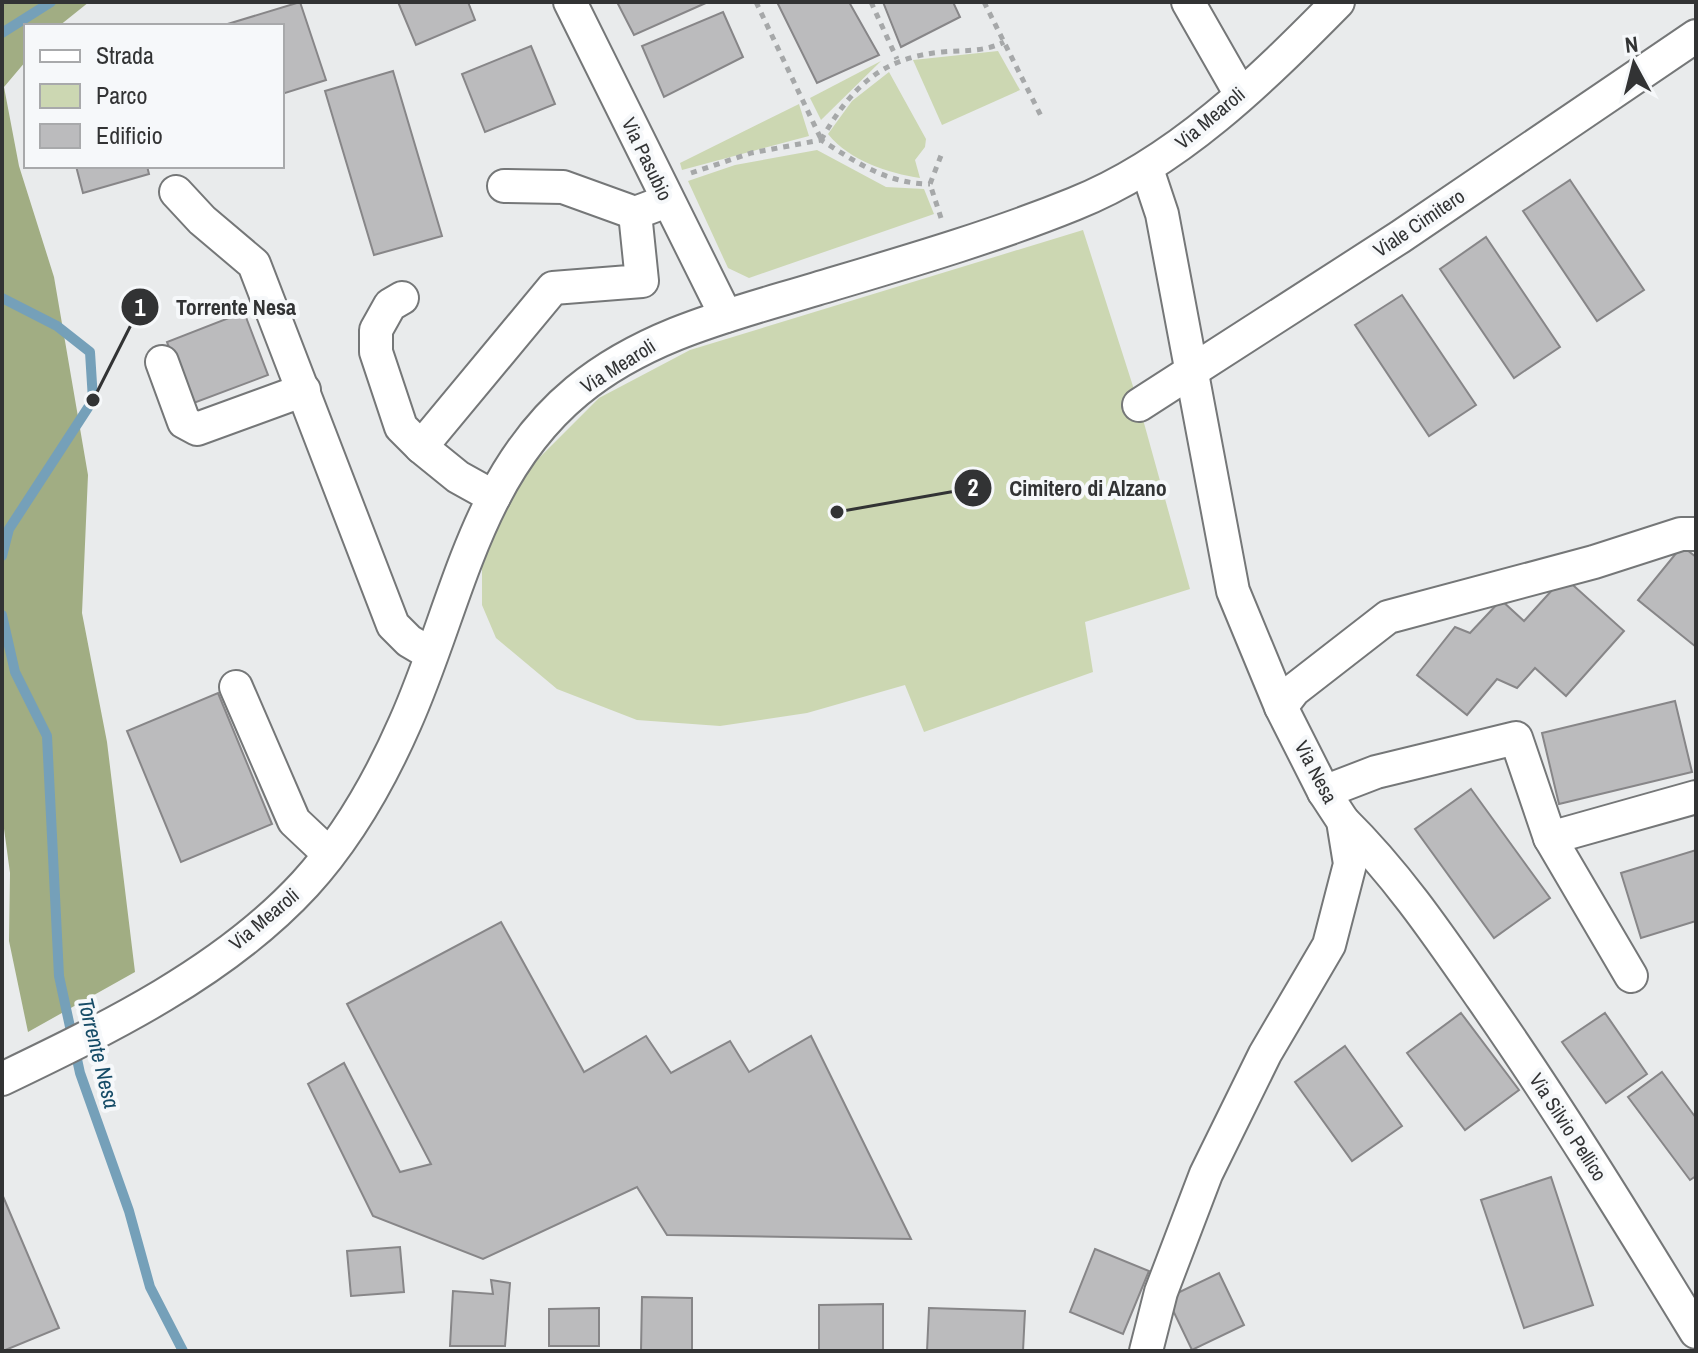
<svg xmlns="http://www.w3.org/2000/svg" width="1698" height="1353" viewBox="0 0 1698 1353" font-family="'Archivo Narrow',sans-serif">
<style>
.green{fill:#ccd7b2}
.forest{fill:#a1ad83}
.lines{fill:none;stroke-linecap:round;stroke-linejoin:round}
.stream{stroke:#75a0b9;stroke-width:10}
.building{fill:#bbbbbd;stroke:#878688;stroke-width:2}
.minor-casing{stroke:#757778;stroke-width:36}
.path{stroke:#a6a8a9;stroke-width:5;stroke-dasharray:6 6;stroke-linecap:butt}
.minor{stroke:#fff;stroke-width:32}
.labels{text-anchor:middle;stroke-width:8;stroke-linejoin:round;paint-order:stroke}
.street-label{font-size:20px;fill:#323334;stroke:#f6f8fa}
.water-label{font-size:22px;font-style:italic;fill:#164c67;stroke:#f6f8fa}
.leader{fill:none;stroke:#323334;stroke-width:3}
.callout-dot{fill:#323334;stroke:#f6f8fa;stroke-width:3}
.mark-label{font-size:24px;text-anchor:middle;font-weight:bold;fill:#fff}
.callout-label{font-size:22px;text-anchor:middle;font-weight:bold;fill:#323334;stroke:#f6f8fa;stroke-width:8;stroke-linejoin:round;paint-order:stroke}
</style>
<rect width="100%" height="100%" fill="#e9ebec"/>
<g class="green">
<polygon points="998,51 1020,90 942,125 913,60"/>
<polygon points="881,61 821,120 810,98"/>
<path d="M889,72L926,139L925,147L915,160L920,178C888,173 850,161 828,134L852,101Z"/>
<polygon points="799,104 809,136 682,170 680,163"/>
<polygon points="817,150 886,187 924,189 934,214 749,278 728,268 688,181 735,165"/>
<polygon points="1083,230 1139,405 1190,589 1085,622 1093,672 924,732 905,685 807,713 720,726 637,720 557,689 496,638 482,605 482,554 528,469 599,398 690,350"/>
</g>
<polygon class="forest" points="2,2 89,2 59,26 26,26 26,61 4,87 19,166 54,277 88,475 82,613 107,742 135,972 28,1032 9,941 10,873 2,814"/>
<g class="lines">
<g class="stream">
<polyline points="2,33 51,2"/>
<polyline points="2,298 57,326 90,352 93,400 9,529 2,556"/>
<polyline points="2,615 15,672 47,736 59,976 80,1073 129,1211 150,1287 183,1351"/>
</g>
</g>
<g class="building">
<polygon points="300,2 326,80 282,94 282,26 221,26"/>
<polygon points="398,2 468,2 475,20 416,45"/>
<polygon points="617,2 708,2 634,35"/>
<polygon points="777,2 849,2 879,55 817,83"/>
<polygon points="883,2 953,2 960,17 901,47"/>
<polygon points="723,12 743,57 664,97 642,46"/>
<polygon points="531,46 555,104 485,132 462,74"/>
<polygon points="393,71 442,236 374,255 325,91"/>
<polygon points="76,166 147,166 149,174 83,193"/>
<polygon points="1570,180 1644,290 1597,321 1523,211"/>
<polygon points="1486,237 1560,347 1514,378 1440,269"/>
<polygon points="1402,295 1476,405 1429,436 1355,325"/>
<polygon points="244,312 268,375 191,404 167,342"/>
<polygon points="1682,546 1696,557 1696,647 1638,600"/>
<polygon points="1564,577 1624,631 1566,696 1535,668 1517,688 1497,679 1467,715 1417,675 1455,627 1470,633 1501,600 1524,621"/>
<polygon points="218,693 272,824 181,862 127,731"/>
<polygon points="1675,701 1692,772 1559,804 1542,733"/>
<polygon points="1471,789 1550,898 1494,938 1415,829"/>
<polygon points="1696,850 1696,921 1641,938 1621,873"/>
<polygon points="501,922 584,1072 646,1036 671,1073 730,1041 749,1072 811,1036 911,1239 667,1235 637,1187 483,1259 373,1216 308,1084 344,1063 400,1172 431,1164 347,1004"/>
<polygon points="1461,1013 1519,1090 1465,1130 1407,1053"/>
<polygon points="1605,1013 1647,1074 1606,1103 1562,1042"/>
<polygon points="1345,1046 1402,1126 1352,1161 1295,1082"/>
<polygon points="1662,1072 1696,1118 1696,1176 1690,1180 1628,1097"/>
<polygon points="1551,1177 1593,1305 1524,1328 1481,1200"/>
<polygon points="2,1194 59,1328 3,1351 2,1351"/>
<polygon points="400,1247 404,1292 351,1296 347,1251"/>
<polygon points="1095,1249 1149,1271 1123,1334 1070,1312"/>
<polygon points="1219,1273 1244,1325 1192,1350 1167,1298"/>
<polygon points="491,1280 510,1283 505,1346 450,1346 453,1291 493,1294"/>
<polygon points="642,1297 692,1298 692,1351 641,1351"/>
<polygon points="883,1304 883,1351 819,1351 819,1305"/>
<polygon points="599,1308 599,1346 549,1346 549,1309"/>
<polygon points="929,1308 1025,1311 1023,1351 927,1351"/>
</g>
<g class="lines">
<g class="minor-casing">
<g id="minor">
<polyline points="570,2 726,316"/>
<polyline points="1188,2 1240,93"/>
<polyline points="504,186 563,187 635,213"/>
<polyline points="176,192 202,220 254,264 393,625 409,641 431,654"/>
<polyline points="402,298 390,305 376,330 376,352 401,427 421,447"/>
<polyline points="162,362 184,422 197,429 304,390"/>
<polyline points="1139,405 1400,237 1696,36"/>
<polyline points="494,497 458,477 421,447 553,288 642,281 635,213 667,201"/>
<polyline points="236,687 294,821 329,854"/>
<polyline points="1281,707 1294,690 1388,617 1594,562 1681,534 1696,534"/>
<polyline points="1324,792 1376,772 1516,738 1550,838 1696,797"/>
<path d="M1343,821C1397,874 1439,936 1482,998C1558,1107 1627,1219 1696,1332"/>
<polyline points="1550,838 1631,976"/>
<path d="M2,1079C108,1028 224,972 305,884C347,838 380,780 405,723C457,607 474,476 577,391C646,334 733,314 816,289C903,263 990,238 1074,204C1177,163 1261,80 1338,2"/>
<polyline points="1146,1351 1161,1292 1206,1174 1265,1054 1329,945 1350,864 1343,821 1324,792 1281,707 1233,591 1162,214 1147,169"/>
</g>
</g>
<g class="path">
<polyline points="756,2 821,139"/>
<polyline points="871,2 897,59"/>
<polyline points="984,2 1043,120"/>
<path d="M821,140C851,88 880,58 942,52C964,50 985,52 1004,42"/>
<path d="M691,173L751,153L821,140C856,162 887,184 930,184"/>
<polyline points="941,218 930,184 942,153"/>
</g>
<use href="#minor" class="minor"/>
</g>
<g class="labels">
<g class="street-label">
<text transform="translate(1210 118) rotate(-40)" y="7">Via Mearoli</text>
<text transform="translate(647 159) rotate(64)" y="7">Via Pasubio</text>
<text transform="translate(1419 223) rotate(-34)" y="7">Viale Cimitero</text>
<text transform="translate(618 366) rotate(-32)" y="7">Via Mearoli</text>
<text transform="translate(1316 772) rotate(62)" y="7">Via Nesa</text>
<text transform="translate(264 919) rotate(-40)" y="7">Via Mearoli</text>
<text transform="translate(1568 1127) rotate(57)" y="7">Via Silvio Pellico</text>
</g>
<g class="water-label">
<text transform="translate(99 1053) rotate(76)" y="8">Torrente Nesa</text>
</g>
</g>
<path class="leader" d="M93 400L140 307M837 512L973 488"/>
<g class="callout-dot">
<circle cx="93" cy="400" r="8"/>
<circle cx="837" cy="512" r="8"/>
<circle cx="140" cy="307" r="20"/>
<circle cx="973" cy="488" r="20"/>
</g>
<g class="mark-label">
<text x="140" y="316">1</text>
<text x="973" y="496">2</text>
</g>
<g class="callout-label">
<text x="236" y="315">Torrente Nesa</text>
<text x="1088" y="496">Cimitero di Alzano</text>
</g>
<rect width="1698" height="1353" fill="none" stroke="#323334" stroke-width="8"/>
<rect x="24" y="24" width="260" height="144" fill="#f6f8fa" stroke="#a8a9ab" stroke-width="2"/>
<rect x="40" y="50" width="40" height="12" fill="#ffffff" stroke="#a8a9ab" stroke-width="2"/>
<text x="96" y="64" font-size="24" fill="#323334">Strada</text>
<rect x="40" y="84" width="40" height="24" fill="#ccd7b2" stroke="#a8a9ab" stroke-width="2"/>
<text x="96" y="104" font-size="24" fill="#323334">Parco</text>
<rect x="40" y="124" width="40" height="24" fill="#bbbbbd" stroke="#a8a9ab" stroke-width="2"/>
<text x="96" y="144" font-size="24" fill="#323334">Edificio</text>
<g transform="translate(1634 64) rotate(353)" stroke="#f6f8fa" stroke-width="6" paint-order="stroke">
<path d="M0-6L14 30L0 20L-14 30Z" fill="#323334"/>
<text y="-12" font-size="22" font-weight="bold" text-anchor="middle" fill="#323334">N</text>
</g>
</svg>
